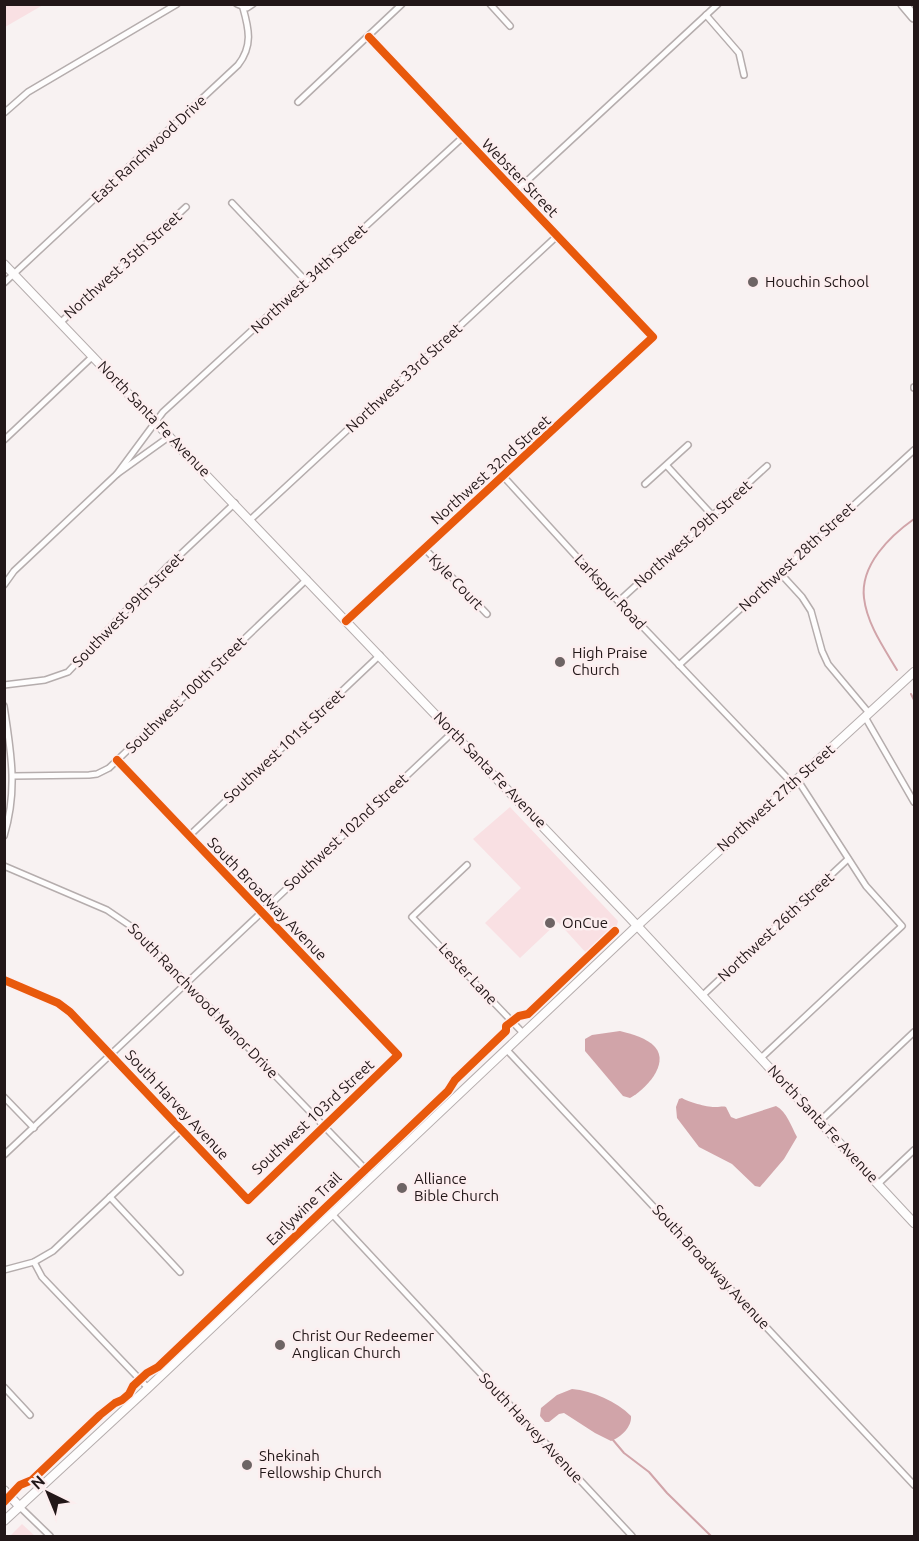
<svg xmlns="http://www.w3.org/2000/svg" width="919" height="1541" viewBox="0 0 919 1541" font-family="Ubuntu,sans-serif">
  <rect width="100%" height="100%" fill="#f8f2f2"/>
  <g fill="#f9e0e3">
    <polygon points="5,4 43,4 43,5 5,27"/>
    <polygon points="510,807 618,921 616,929 588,955 558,922 520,958 485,923 521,888 473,839"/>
    <polygon points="22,1524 35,1536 10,1536"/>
  </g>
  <g fill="#d1a4a9">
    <path d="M620 1031C632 1034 647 1038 655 1047 670 1064 645 1090 630 1098L623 1096 585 1051V1039L592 1035Z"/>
    <path d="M682 1098C688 1102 710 1108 716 1107 720 1107 723 1106 726 1107L731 1117 736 1119 776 1106C787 1112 791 1126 797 1137L784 1159 760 1187 755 1186 732 1164 699 1147 677 1118 676 1107 679 1099Z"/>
    <path d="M572 1389C593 1391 616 1401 631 1416 632 1427 621 1437 611 1441L595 1433 564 1413 559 1414 549 1422H545L540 1416 541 1408 557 1395Z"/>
  </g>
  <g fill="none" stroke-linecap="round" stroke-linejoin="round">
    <g stroke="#d1a4a9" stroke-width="2">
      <path d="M897 670C884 648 867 624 864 598 860 565 890 536 914 519"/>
      <polyline points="911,694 914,700"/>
      <polyline points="613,1440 624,1453 649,1472 667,1493 711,1536"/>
    </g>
    <g stroke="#b5adad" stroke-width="8">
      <g id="minor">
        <polyline points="237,4 247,8 253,4"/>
        <polyline points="490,4 510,26"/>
        <polyline points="706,15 739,53 744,75"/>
        <polyline points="298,102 402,4"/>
        <polyline points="4,113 28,92 177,4"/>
        <polyline points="515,192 718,4"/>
        <polyline points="232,203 306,281"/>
        <path d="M4 283 238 65C253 46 249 29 243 8"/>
        <polyline points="61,322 186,207"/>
        <polyline points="914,387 914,388"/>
        <polyline points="4,440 93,356"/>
        <polyline points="667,466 712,515"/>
        <polyline points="117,474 163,412 463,137"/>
        <polyline points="503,476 597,579 792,783"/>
        <polyline points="645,484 688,445"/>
        <polyline points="250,520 557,236"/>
        <polyline points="425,549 487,614"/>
        <polyline points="780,573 802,597 811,611 822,651 828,664 869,713"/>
        <polyline points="4,585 14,571 117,474 170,436"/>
        <polyline points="619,601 767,466"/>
        <polyline points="346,621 653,337 369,37"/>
        <polyline points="679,665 914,450"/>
        <polyline points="4,685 45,680 68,672 166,568 235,503"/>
        <path d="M4 706C11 752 18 790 4 836"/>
        <polyline points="865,717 914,802"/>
        <polyline points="13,776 89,775 97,774 109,768 307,579"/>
        <polyline points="189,836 380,655"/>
        <polyline points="467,865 412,917 523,1033"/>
        <polyline points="4,866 107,910 132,927 372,1176"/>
        <polyline points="4,980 58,1003 70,1012 248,1200 398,1055 117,760"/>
        <polyline points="703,995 848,859"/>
        <polyline points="506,1049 914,1485"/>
        <polyline points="761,1058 902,926 866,886 797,779"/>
        <polyline points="4,1097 34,1128"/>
        <polyline points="820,1121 914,1032"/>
        <polyline points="4,1155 453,732"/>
        <polyline points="878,1184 914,1150"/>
        <polyline points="110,1197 180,1272"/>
        <polyline points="332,1214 632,1536"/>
        <polyline points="34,1262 42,1277 148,1388"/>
        <polyline points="4,1270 34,1262 53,1251 181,1130"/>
        <polyline points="4,1387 30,1415"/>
        <polyline points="20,1507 50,1536"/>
      </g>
    </g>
    <g stroke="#b5adad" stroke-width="10">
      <g id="secondary">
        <polyline points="4,264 629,917 914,1223"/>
        <polyline points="4,1490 20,1507"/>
        <polyline points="4,1521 148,1388 638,925 914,672"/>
      </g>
    </g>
    <g stroke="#b5adad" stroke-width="12">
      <polyline id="primary" points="903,4 914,17"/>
    </g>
    <use href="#minor" stroke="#fefdfd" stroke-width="5"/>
    <use href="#secondary" stroke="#fefdfd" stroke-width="8"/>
    <use href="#primary" stroke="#fefdfd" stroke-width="9"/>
    <g stroke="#fceeef" stroke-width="11">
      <g id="cycleway">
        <polyline points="346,621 653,337 369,37"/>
        <polyline points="4,980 58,1003 70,1012 248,1200 398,1055 117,760"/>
        <polyline points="4,1502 20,1485 32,1480 100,1415 115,1403 122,1400 129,1394 133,1386 147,1373 158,1367 448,1091 455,1080 506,1031 506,1026 519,1016 528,1014 615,931"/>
      </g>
    </g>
    <use href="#cycleway" stroke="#e8590c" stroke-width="8"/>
  </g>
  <g fill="#6d6464" stroke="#fceeef" stroke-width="2">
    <circle cx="753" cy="282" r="6"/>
    <circle cx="560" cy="662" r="6"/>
    <circle cx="550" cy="923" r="6"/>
    <circle cx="402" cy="1188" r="6"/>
    <circle cx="280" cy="1345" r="6"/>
    <circle cx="247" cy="1465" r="6"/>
  </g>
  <g text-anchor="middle" stroke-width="5" stroke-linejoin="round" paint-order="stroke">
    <g font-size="15" fill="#221718" stroke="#fceeef">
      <text transform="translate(149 149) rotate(-43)" y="5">East Ranchwood Drive</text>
      <text transform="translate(520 178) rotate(46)" y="5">Webster Street</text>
      <text transform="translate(123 265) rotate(-42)" y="5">Northwest 35th Street</text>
      <text transform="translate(309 279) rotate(-43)" y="5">Northwest 34th Street</text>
      <text transform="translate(404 378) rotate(-43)" y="5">Northwest 33rd Street</text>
      <text transform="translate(154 419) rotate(46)" y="5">North Santa Fe Avenue</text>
      <text transform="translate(491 470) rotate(-42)" y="5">Northwest 32nd Street</text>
      <text transform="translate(693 534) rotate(-42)" y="5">Northwest 29th Street</text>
      <text transform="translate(797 557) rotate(-43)" y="5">Northwest 28th Street</text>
      <text transform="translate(456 582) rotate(46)" y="5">Kyle Court</text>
      <text transform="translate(610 592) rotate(47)" y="5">Larkspur Road</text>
      <text transform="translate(128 610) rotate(-46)" y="5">Southwest 99th Street</text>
      <text transform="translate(186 695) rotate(-44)" y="5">Southwest 100th Street</text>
      <text transform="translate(284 746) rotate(-43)" y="5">Southwest 101st Street</text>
      <text transform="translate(490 770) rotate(46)" y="5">North Santa Fe Avenue</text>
      <text transform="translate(776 798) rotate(-42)" y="5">Northwest 27th Street</text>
      <text transform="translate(346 832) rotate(-43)" y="5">Southwest 102nd Street</text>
      <text transform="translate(267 899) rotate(46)" y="5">South Broadway Avenue</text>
      <text transform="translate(776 927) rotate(-43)" y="5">Northwest 26th Street</text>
      <text transform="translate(468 974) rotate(47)" y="5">Lester Lane</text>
      <text transform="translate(203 1001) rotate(46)" y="5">South Ranchwood Manor Drive</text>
      <text transform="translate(177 1105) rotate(47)" y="5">South Harvey Avenue</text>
      <text transform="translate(313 1117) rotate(-43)" y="5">Southwest 103rd Street</text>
      <text transform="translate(823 1124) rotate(47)" y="5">North Santa Fe Avenue</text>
      <text transform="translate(304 1209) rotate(-44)" y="5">Earlywine Trail</text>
      <text transform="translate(711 1267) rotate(47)" y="5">South Broadway Avenue</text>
      <text transform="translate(531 1428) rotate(47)" y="5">South Harvey Avenue</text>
    </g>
    <g font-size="15" fill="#221718" stroke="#fceeef" text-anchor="start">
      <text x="765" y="287">Houchin School</text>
      <text x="572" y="658">High Praise<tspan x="572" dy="17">Church</tspan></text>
      <text x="562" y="928">OnCue</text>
      <text x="414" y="1184">Alliance<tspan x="414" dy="17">Bible Church</tspan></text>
      <text x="292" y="1341">Christ Our Redeemer<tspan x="292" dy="17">Anglican Church</tspan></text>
      <text x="259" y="1461">Shekinah<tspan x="259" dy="17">Fellowship Church</tspan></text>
    </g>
  </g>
  <rect width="919" height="1541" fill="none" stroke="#221718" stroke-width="12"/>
  <g transform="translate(48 1493) rotate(317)" stroke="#fceeef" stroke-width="4.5" paint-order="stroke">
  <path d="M0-4.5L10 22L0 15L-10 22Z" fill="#221718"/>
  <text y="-9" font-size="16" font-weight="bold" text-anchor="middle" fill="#221718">N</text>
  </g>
</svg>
